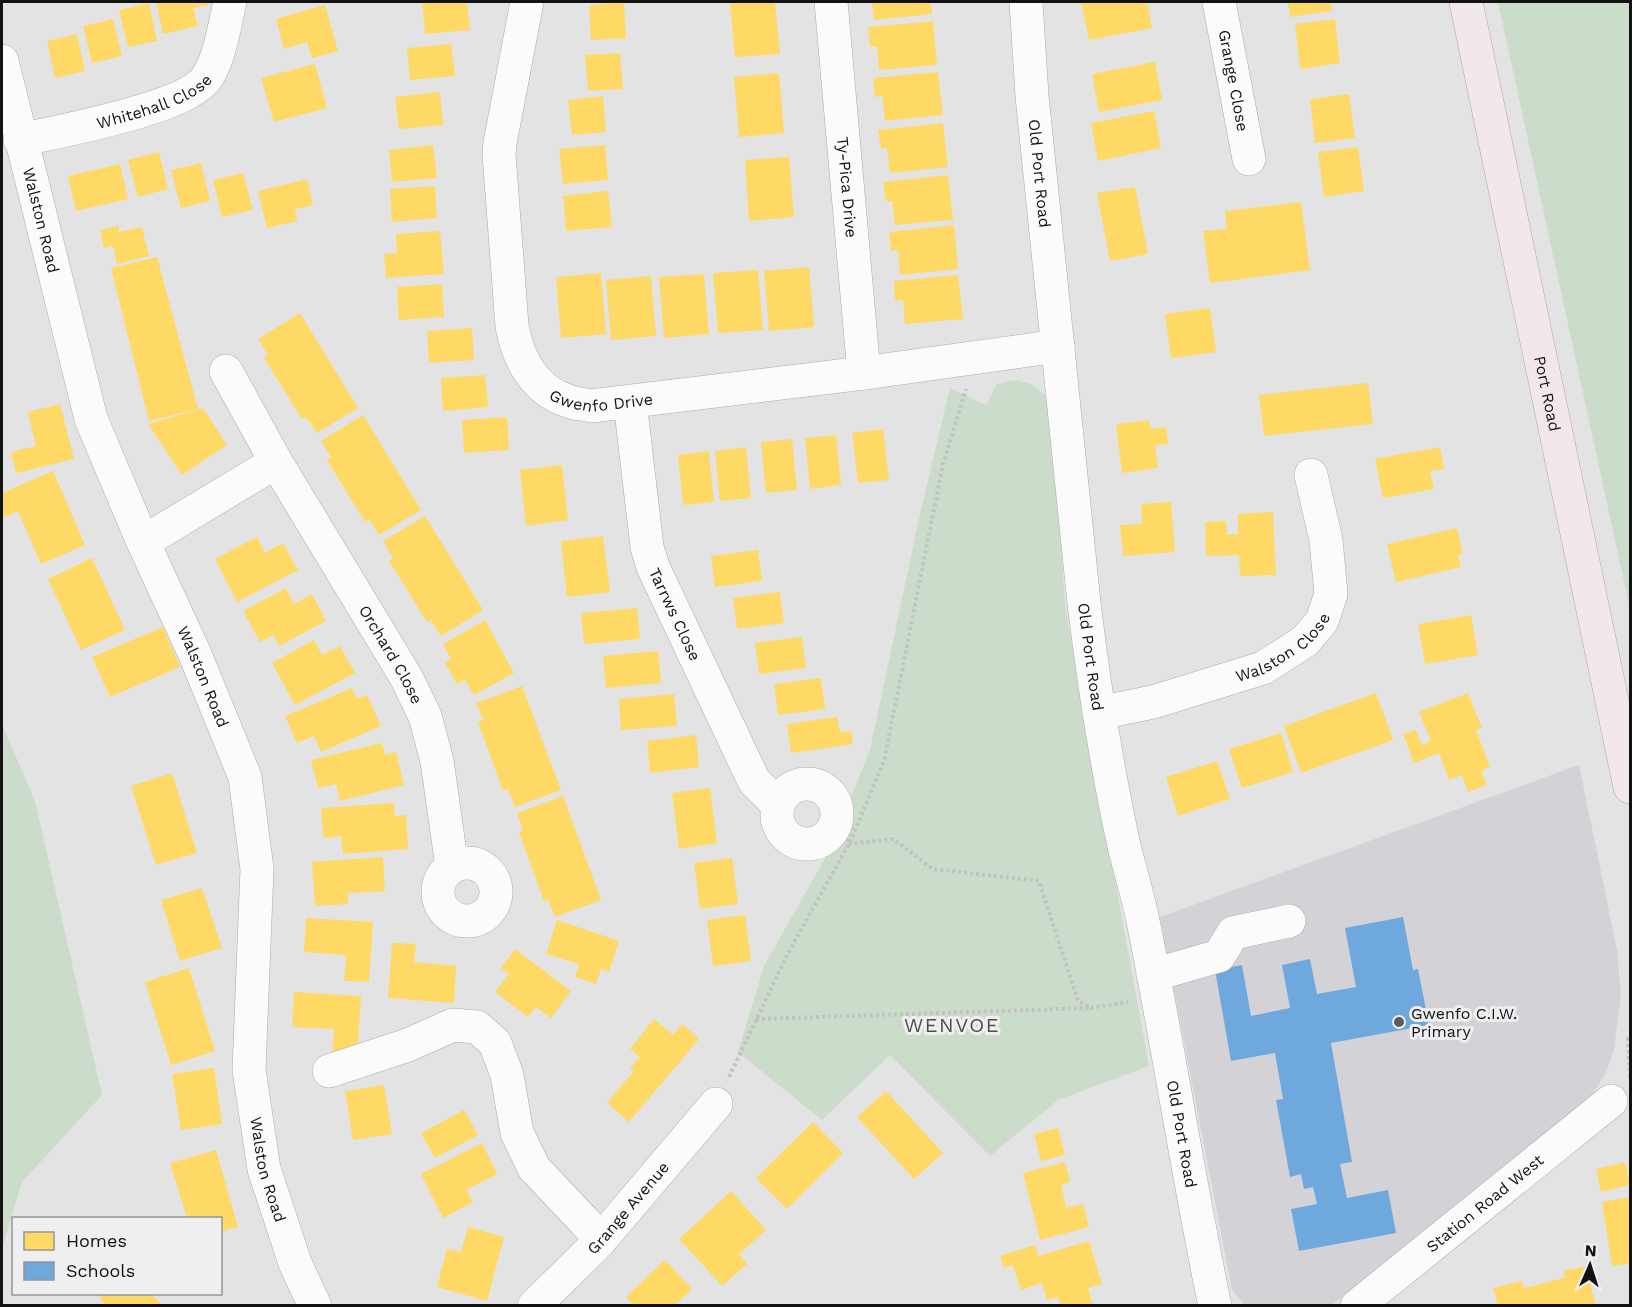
<svg xmlns="http://www.w3.org/2000/svg" width="1632" height="1307" viewBox="0 0 1632 1307" font-family="'Work Sans',sans-serif">
  <rect width="100%" height="100%" fill="#e3e3e3"/>
  <polygon fill="#d3d3d7" points="1579,765 1617,950 1621,995 1614,1049 1606,1073 1590,1098 1332,1305 1245,1305 1232,1290 1160,917"/>
  <g fill="#ccdcca">
    <polygon points="1498,2 1630,2 1630,609"/>
    <polygon points="1014,380 1031,384 1046,396 1057,480 1065,606 1149,1066 1058,1100 990,1156 890,1055 822,1120 738,1052 764,966 828,853 870,750 920,514 950,388 986,405 997,384"/>
    <polygon points="2,724 35,801 102,1095 22,1182 2,1248"/>
  </g>
  <g fill="#ffd966">
    <polygon points="156,2 208,2 209,5 193,8 198,26 163,34"/>
    <polygon points="422,2 467,2 470,30 425,34"/>
    <polygon points="624,2 626,38 591,40 589,5"/>
    <polygon points="730,2 775,2 780,54 735,57"/>
    <polygon points="872,2 931,2 932,14 874,20"/>
    <polygon points="1081,2 1147,2 1152,28 1089,40"/>
    <polygon points="1288,2 1331,2 1332,11 1290,17"/>
    <polygon points="149,3 157,41 128,47 119,10"/>
    <polygon points="325,5 338,51 312,58 307,42 284,49 276,19"/>
    <polygon points="113,19 122,56 92,63 83,26"/>
    <polygon points="1335,19 1340,63 1300,69 1295,24"/>
    <polygon points="933,21 937,65 879,70 877,46 870,47 868,27"/>
    <polygon points="77,34 85,71 55,78 47,41"/>
    <polygon points="451,44 455,76 410,80 407,48"/>
    <polygon points="620,53 623,89 588,91 585,55"/>
    <polygon points="1155,62 1162,100 1099,112 1092,74"/>
    <polygon points="315,64 327,108 274,122 261,78"/>
    <polygon points="938,72 943,115 885,121 882,96 875,97 873,78"/>
    <polygon points="779,73 784,133 739,137 734,77"/>
    <polygon points="440,92 443,125 399,129 395,97"/>
    <polygon points="1349,94 1355,138 1315,143 1310,99"/>
    <polygon points="603,96 606,132 572,135 568,100"/>
    <polygon points="1154,111 1161,148 1098,161 1091,123"/>
    <polygon points="943,123 948,167 890,173 887,148 881,149 878,130"/>
    <polygon points="433,145 437,178 392,182 389,150"/>
    <polygon points="605,145 608,180 563,184 559,149"/>
    <polygon points="1358,147 1364,191 1324,197 1318,152"/>
    <polygon points="159,152 168,189 138,197 128,160"/>
    <polygon points="789,157 794,217 749,221 745,160"/>
    <polygon points="201,163 210,201 181,208 171,170"/>
    <polygon points="120,164 128,199 76,211 68,176"/>
    <polygon points="243,173 253,210 222,217 213,180"/>
    <polygon points="948,175 953,220 895,225 892,201 886,201 883,182"/>
    <polygon points="307,179 313,205 295,209 297,221 267,228 258,191"/>
    <polygon points="435,186 437,218 392,222 390,189"/>
    <polygon points="1135,187 1148,254 1110,261 1097,193"/>
    <polygon points="608,191 612,227 566,231 563,196"/>
    <polygon points="1301,202 1310,270 1210,283 1203,231 1227,229 1225,211"/>
    <polygon points="954,225 958,269 900,275 898,250 891,251 889,232"/>
    <polygon points="118,226 119,232 142,227 149,256 117,264 113,246 104,248 100,230"/>
    <polygon points="440,231 444,274 386,278 384,254 397,253 396,234"/>
    <polygon points="157,257 198,409 149,421 111,268"/>
    <polygon points="809,267 814,327 769,331 764,271"/>
    <polygon points="758,270 763,330 718,333 713,273"/>
    <polygon points="601,273 606,334 561,338 556,277"/>
    <polygon points="704,274 709,334 664,338 659,277"/>
    <polygon points="958,275 963,319 905,324 903,300 895,301 894,281"/>
    <polygon points="651,276 656,336 611,340 606,280"/>
    <polygon points="442,284 444,317 399,320 397,287"/>
    <polygon points="1210,308 1216,352 1171,358 1165,314"/>
    <polygon points="300,313 358,408 317,433 306,417 302,419 264,358 268,355 258,339"/>
    <polygon points="472,328 474,360 429,363 427,331"/>
    <polygon points="485,375 488,407 443,411 441,378"/>
    <polygon points="1368,383 1373,424 1264,436 1259,395"/>
    <polygon points="60,404 74,459 16,473 11,452 36,446 28,412"/>
    <polygon points="203,408 227,445 182,475 148,424"/>
    <polygon points="363,415 421,510 379,535 369,519 365,522 327,460 331,457 321,441"/>
    <polygon points="507,417 509,450 464,453 462,420"/>
    <polygon points="1149,420 1151,429 1166,427 1168,444 1155,445 1158,468 1122,473 1116,424"/>
    <polygon points="883,429 889,480 858,483 852,433"/>
    <polygon points="836,435 841,485 810,489 805,438"/>
    <polygon points="792,439 797,490 766,493 761,442"/>
    <polygon points="746,447 751,498 720,501 715,451"/>
    <polygon points="1440,447 1444,469 1430,471 1434,489 1383,498 1375,459"/>
    <polygon points="709,451 714,502 683,505 678,455"/>
    <polygon points="562,465 568,520 526,526 520,470"/>
    <polygon points="53,471 85,545 41,564 18,511 2,518 2,493"/>
    <polygon points="1171,502 1175,552 1123,556 1120,525 1142,524 1141,504"/>
    <polygon points="1273,512 1276,575 1240,576 1239,555 1206,556 1205,522 1226,521 1227,535 1238,534 1238,514"/>
    <polygon points="425,516 483,610 441,636 431,620 427,622 389,561 393,558 383,541"/>
    <polygon points="1457,528 1463,554 1458,555 1461,567 1396,582 1387,544"/>
    <polygon points="603,536 610,592 567,597 561,541"/>
    <polygon points="257,537 265,553 283,543 298,570 237,602 215,559"/>
    <polygon points="758,550 762,581 715,587 711,556"/>
    <polygon points="92,558 125,630 81,650 48,579"/>
    <polygon points="286,588 294,604 312,594 326,621 279,646 273,635 260,642 243,611"/>
    <polygon points="780,592 784,623 737,629 733,598"/>
    <polygon points="637,608 640,639 584,644 581,613"/>
    <polygon points="1471,615 1478,655 1425,664 1418,624"/>
    <polygon points="485,620 514,673 474,695 465,680 457,684 445,663 451,659 443,644"/>
    <polygon points="163,627 180,667 110,697 92,657"/>
    <polygon points="802,637 806,668 759,674 755,643"/>
    <polygon points="314,640 322,655 340,646 355,673 295,705 272,663"/>
    <polygon points="658,651 661,683 606,688 603,656"/>
    <polygon points="821,678 825,709 778,715 774,684"/>
    <polygon points="522,686 561,790 515,807 508,789 503,791 478,722 483,720 476,703"/>
    <polygon points="352,688 357,699 367,695 381,726 321,752 314,736 297,743 285,716"/>
    <polygon points="1376,693 1393,740 1301,773 1284,726"/>
    <polygon points="1468,693 1482,728 1476,730 1490,767 1481,771 1487,785 1468,792 1462,775 1449,780 1439,753 1414,763 1403,734 1416,730 1422,745 1431,741 1419,712"/>
    <polygon points="674,694 677,726 621,730 619,699"/>
    <polygon points="837,717 840,732 851,731 853,744 791,753 787,724"/>
    <polygon points="1281,733 1293,772 1242,788 1229,749"/>
    <polygon points="696,735 699,767 650,773 647,741"/>
    <polygon points="382,743 385,755 396,752 404,785 340,801 336,784 318,788 311,760"/>
    <polygon points="1217,761 1230,799 1178,816 1166,777"/>
    <polygon points="172,773 197,853 156,865 131,786"/>
    <polygon points="710,788 717,843 679,849 672,793"/>
    <polygon points="563,796 601,900 555,917 548,899 544,901 519,832 523,831 517,813"/>
    <polygon points="394,803 395,816 406,815 408,849 343,854 341,836 323,838 321,808"/>
    <polygon points="383,857 385,891 348,893 348,904 315,906 312,862"/>
    <polygon points="732,858 738,904 700,909 694,863"/>
    <polygon points="202,888 222,948 180,961 161,900"/>
    <polygon points="745,915 751,961 713,966 707,920"/>
    <polygon points="306,918 373,922 369,982 344,981 346,955 304,952"/>
    <polygon points="557,920 619,941 609,972 601,969 596,984 575,977 579,964 546,954"/>
    <polygon points="392,943 416,944 414,962 456,966 454,1003 388,998"/>
    <polygon points="515,949 571,991 551,1018 536,1007 528,1017 495,992 509,974 501,968"/>
    <polygon points="189,968 215,1051 171,1065 145,982"/>
    <polygon points="294,992 361,996 357,1057 332,1056 334,1029 292,1027"/>
    <polygon points="654,1019 673,1035 682,1024 699,1039 629,1122 607,1103 634,1071 630,1068 640,1057 630,1049"/>
    <polygon points="214,1068 222,1124 181,1130 172,1074"/>
    <polygon points="384,1085 392,1134 353,1140 345,1091"/>
    <polygon points="886,1091 943,1153 914,1179 857,1117"/>
    <polygon points="464,1110 478,1135 435,1158 421,1133"/>
    <polygon points="813,1122 843,1153 787,1209 756,1178"/>
    <polygon points="1058,1128 1065,1155 1041,1161 1034,1134"/>
    <polygon points="482,1143 497,1174 466,1190 473,1202 443,1218 421,1174"/>
    <polygon points="216,1150 238,1227 220,1232 220,1218 187,1218 170,1163"/>
    <polygon points="1065,1162 1070,1182 1061,1185 1066,1208 1083,1204 1089,1227 1040,1240 1023,1173"/>
    <polygon points="1625,1162 1630,1185 1601,1192 1596,1169"/>
    <polygon points="731,1191 766,1230 739,1254 747,1264 722,1286 679,1239"/>
    <polygon points="1630,1197 1630,1263 1612,1266 1602,1202"/>
    <polygon points="468,1227 504,1237 487,1301 437,1287 447,1249 461,1252"/>
    <polygon points="1089,1241 1102,1284 1088,1288 1093,1306 1061,1306 1058,1297 1047,1300 1042,1283 1021,1290 1013,1265 1004,1268 1000,1256 1035,1245 1038,1256"/>
    <polygon points="665,1260 692,1289 674,1306 634,1306 626,1297"/>
    <polygon points="1586,1266 1596,1306 1498,1306 1493,1288 1522,1281 1524,1288 1565,1278 1563,1271"/>
    <polygon points="104,1294 151,1294 161,1304 160,1306 107,1306 99,1298"/>
  </g>
  <polygon fill="#6fa8dc" points="1403,917 1413,970 1418,969 1429,1025 1331,1043 1352,1162 1340,1164 1347,1198 1388,1190 1396,1233 1299,1251 1291,1209 1317,1204 1313,1187 1304,1189 1301,1174 1290,1177 1276,1100 1283,1099 1275,1053 1231,1061 1215,970 1242,965 1251,1016 1290,1008 1282,965 1310,959 1317,994 1356,987 1345,928"/>
  <g fill="none" stroke-linecap="round" stroke-linejoin="round">
    <g stroke="#ababab" stroke-width="34">
      <g id="minor">
        <path id="s1" d="M527 2 500 143 499 154 512 326C518 359 534 390 568 401 575 404 584 404 591 406L864 373 1058 346"/>
        <path id="s2" d="M831 2 864 373"/>
        <path id="s3" d="M1026 2 1032 96 1084 603C1094 686 1107 769 1125 850 1131 873 1138 897 1143 921 1169 1049 1188 1178 1215 1306"/>
        <path id="s4" d="M1219 2 1249 159"/>
        <path id="s5" d="M2 61 91 419 143 542 194 652 245 777 257 869 249 1070 264 1169 295 1263 315 1306"/>
        <path id="s6" d="M20 140C59 131 190 108 208 76 220 56 225 24 230 2"/>
        <path id="s7" d="M226 371 276 462 406 677 425 716 437 761 452 867"/>
        <path id="s8" d="M630 402 647 547 653 567 754 781 778 805"/>
        <polyline points="143,542 276,462"/>
        <path id="s9" d="M1099 713 1153 702 1263 668 1305 641 1322 621 1331 594 1326 540 1311 475"/>
        <circle cx="807" cy="814" r="30"/>
        <circle cx="467" cy="892" r="29"/>
        <polyline points="1153,975 1219,956 1233,933 1289,921"/>
        <polyline points="329,1071 408,1045 453,1025 477,1027 495,1043 507,1075 517,1133 534,1168 601,1239"/>
        <path id="s10" d="M534 1306 598 1243 716 1104"/>
        <path id="s11" d="M1357 1306 1611 1101"/>
      </g>
    </g>
    <g stroke="#b5a5a6" stroke-width="34">
      <g id="major">
        <path id="s12" d="M1466 2 1630 787"/>
      </g>
    </g>
    <g stroke="#c2c2c2" stroke-width="4" stroke-dasharray="3 3" stroke-linecap="butt">
      <polyline points="835,824 849,844 893,839 933,869 1039,881 1078,1001 1091,1008 1128,1002"/>
      <polyline points="756,1019 1091,1008"/>
      <polyline points="729,1077 788,953 849,844 884,761 943,464 966,389"/>
      <polyline points="1630,1077 1628,1039 1630,1039"/>
    </g>
    <use href="#minor" stroke="#fbfbfb" stroke-width="33"/>
    <use href="#major" stroke="#f2e8e9" stroke-width="33"/>
  </g>
  <circle fill="#5b5b5c" stroke="#efeff1" stroke-width="2" cx="1399" cy="1022" r="6"/>
  <g text-anchor="middle" stroke-width="6" stroke-linejoin="round" paint-order="stroke">
    <g font-size="16" fill="#121213" stroke="#efeff1">
      <text dy="6" stroke="none"><textPath href="#s4" startOffset="80">Grange Close</textPath></text>
      <text dy="6" stroke="none"><textPath href="#s6" startOffset="140">Whitehall Close</textPath></text>
      <text dy="6" stroke="none"><textPath href="#s3" startOffset="172">Old Port Road</textPath></text>
      <text dy="6" stroke="none"><textPath href="#s2" startOffset="186">Ty-Pica Drive</textPath></text>
      <text dy="6" stroke="none"><textPath href="#s5" startOffset="164">Walston Road</textPath></text>
      <text dy="6" stroke="none"><textPath href="#s1" startOffset="459">Gwenfo Drive</textPath></text>
      <text dy="6" stroke="none"><textPath href="#s12" startOffset="400">Port Road</textPath></text>
      <text dy="6" stroke="none"><textPath href="#s8" startOffset="219">Tarrws Close</textPath></text>
      <text dy="6" stroke="none"><textPath href="#s9" startOffset="198">Walston Close</textPath></text>
      <text dy="6" stroke="none"><textPath href="#s7" startOffset="328">Orchard Close</textPath></text>
      <text dy="6" stroke="none"><textPath href="#s3" startOffset="658">Old Port Road</textPath></text>
      <text dy="6" stroke="none"><textPath href="#s5" startOffset="650">Walston Road</textPath></text>
      <text dy="6" stroke="none"><textPath href="#s3" startOffset="1144">Old Port Road</textPath></text>
      <text dy="6" stroke="none"><textPath href="#s5" startOffset="1154">Walston Road</textPath></text>
      <text dy="6" stroke="none"><textPath href="#s11" startOffset="164">Station Road West</textPath></text>
      <text dy="6" stroke="none"><textPath href="#s10" startOffset="136">Grange Avenue</textPath></text>
    </g>
    <g font-size="16" fill="#121213" stroke="#efeff1" text-anchor="start">
      <text x="1411" y="1019">Gwenfo C.I.W.<tspan x="1411" dy="18">Primary</tspan></text>
    </g>
    <g font-size="20" letter-spacing="1.5" fill="#4e4e4f" stroke="#efeff1">
      <text x="952" y="1032">WENVOE</text>
    </g>
  </g>
  <rect width="1632" height="1307" fill="none" stroke="#121213" stroke-width="6"/>
  <rect x="12" y="1217" width="210" height="78" fill="#efeff1" stroke="#979798" stroke-width="1.5"/>
  <rect x="24" y="1232" width="30" height="18" fill="#ffd966" stroke="#979798" stroke-width="1.5"/>
  <text x="66" y="1247" font-size="18" fill="#121213">Homes</text>
  <rect x="24" y="1262" width="30" height="18" fill="#6fa8dc" stroke="#979798" stroke-width="1.5"/>
  <text x="66" y="1277" font-size="18" fill="#121213">Schools</text>
  <g transform="translate(1590 1265) rotate(3)" stroke="#efeff1" stroke-width="4.5" paint-order="stroke">
  <path d="M0-4.5L10 22L0 15L-10 22Z" fill="#121213"/>
  <text y="-9" font-size="16" font-weight="bold" text-anchor="middle" fill="#121213">N</text>
  </g>
</svg>
